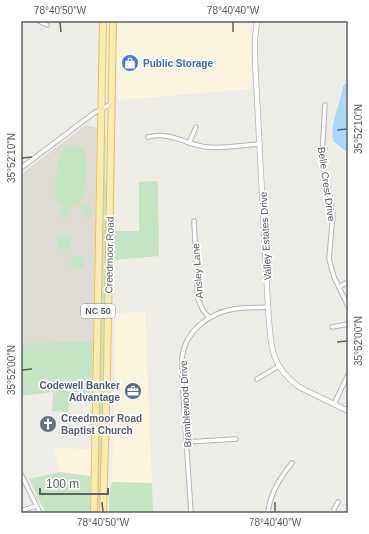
<svg xmlns="http://www.w3.org/2000/svg" width="369" height="534" viewBox="0 0 369 534" font-family="Helvetica,sans-serif">
  <rect width="100%" height="100%" fill="#eeece6"/>
  <g fill="#fbf4de">
    <polygon points="117,21 252,21 251,26 251,89 118,100 118,86 116,73"/>
    <polygon points="145,312 152,483 112,482 115,317 113,313"/>
    <polygon points="54,448 91,449 90,476 60,472"/>
  </g>
  <polygon fill="#dedbd4" points="86,125 97,128 93,341 21,343 21,176 25,171"/>
  <g fill="#c5e4c4">
    <polygon points="104,135 106,135 105,178 108,200 101,513 99,513 97,490"/>
    <path d="M73 145 81 148 85 151 87 160 84 195 78 205 67 208 69 211V215C67 218 64 218 61 216L60 212 61 209 65 207C61 205 58 204 56 199 54 189 58 160 62 151L65 148Z"/>
    <polygon points="158,181 159,256 114,260 114,231 139,231 139,182"/>
    <path d="M82 204C92 206 95 211 89 219L85 218 80 206Z"/>
    <rect x="57" y="237" width="13" height="12"/>
    <polygon points="72,256 84,256 84,268 71,268"/>
    <polygon points="93,341 92,394 69,393 68,412 52,411 53,392 21,396 21,343"/>
    <polygon points="60,472 90,476 90,513 46,513 38,498 29,479"/>
    <polygon points="112,482 152,483 153,513 109,513 109,498"/>
  </g>
  <path fill="#acd8f8" d="M348 82V153L333 141C331 127 334 121 337 109 340 101 341 94 343 86Z"/>
  <g fill="none" stroke-linecap="round" stroke-linejoin="round">
    <g stroke="#b3b6b9" stroke-width="5.5">
      <g id="minor">
        <polyline points="39,21 47,25"/>
        <polyline points="325,105 322,154 324,171 331,201 333,214 329,259 334,277 348,306"/>
        <path d="M148 137C171 131 186 145 207 147 223 149 244 145 260 144"/>
        <polyline points="189,143 196,127"/>
        <polyline points="21,168 94,113 111,104"/>
        <polyline points="194,221 198,299 203,310 209,318"/>
        <polyline points="339,287 348,282"/>
        <polyline points="332,327 348,324"/>
        <polyline points="257,379 279,366"/>
        <polyline points="334,404 348,375"/>
        <polyline points="187,442 236,439"/>
        <polyline points="21,474 40,513"/>
        <polyline points="21,511 36,506"/>
        <path d="M191 513 182 377C182 370 182 364 182 358 185 331 209 313 234 309 245 307 257 308 268 307"/>
        <path d="M268 513C270 493 280 478 292 463"/>
        <polyline points="334,513 334,509 338,502"/>
      </g>
    </g>
    <g stroke="#b3b6b9" stroke-width="6">
      <path id="tertiary" d="M257 21 255 38V60L268 307C271 342 268 364 299 387L348 411"/>
    </g>
    <g stroke="#e6c067" stroke-width="8">
      <g id="primary">
        <polyline points="94,513 103,21"/>
        <polyline points="103,513 107,374 113,21"/>
      </g>
    </g>
    <use href="#minor" stroke="#fff" stroke-width="3.5"/>
    <use href="#tertiary" stroke="#fff" stroke-width="4.5"/>
    <use href="#primary" stroke="#f8ebb1" stroke-width="6"/>
  </g>
  <path fill="none" stroke="#5d6165" stroke-width="1.5" d="M60 22 61 32M233 22V32M337 130 347 129M22 158 32 157M337 342 347 341M22 370 32 369M102 502 103 512M275 502V512"/>
  <defs>
    <g id="shop-disc" transform="scale(0.9)"><circle r="9.5" fill="#3f7fe0" stroke="#fff"/><path d="M-5-2.5h2.3a2.7 3.5 0 0 1 5.4 0H5L5.5 6h-11ZM-1.5-2.5h3a1.5 2.3 0 0 0-3 0Z" fill="#fff"/></g>
    <g id="office-disc" transform="scale(0.9)"><circle r="9.5" fill="#5c6f8a" stroke="#fff"/><path d="M-6-3h4V-5.5h4V-3h4V5H-6ZM-1-4.5V-3h2v-1.5ZM-6 0V1H6V0Z" fill="#fff"/></g>
    <g id="church-disc" transform="scale(0.9)"><circle r="9.5" fill="#6b7280" stroke="#fff"/><path d="M-1.2-6h2.4v3.5h3.3v2.4h-3.3V6h-2.4V-.1h-3.3v-2.4h3.3Z" fill="#fff"/></g>
  </defs>
  <g fill-rule="evenodd">
    <use href="#shop-disc" x="130" y="63"/>
    <use href="#office-disc" x="133" y="391"/>
    <use href="#church-disc" x="48" y="424"/>
  </g>
  <g text-anchor="middle" stroke-width="3.5" stroke-linejoin="round" paint-order="stroke">
    <rect fill="#fff" stroke="#8e9093" stroke-width="1" x="81" y="304" width="34" height="14" rx="3"/>
    <g font-size="9" font-weight="bold" fill="#5d6165">
      <text x="98" y="314">NC 50</text>
    </g>
    <g font-size="10" font-weight="bold" fill="#366cbe" stroke="#fff" text-anchor="start">
      <text x="143" y="67">Public Storage</text>
    </g>
    <g font-size="10" fill="#5d6165" stroke="#fff">
      <text transform="translate(327 184) rotate(82)" y="4">Belle Crest Drive</text>
      <text transform="translate(265 236) rotate(-93)" y="4">Valley Estates Drive</text>
      <text transform="translate(109 255) rotate(-89)" y="4">Creedmoor Road</text>
      <text transform="translate(197 271) rotate(-94)" y="4">Ansley Lane</text>
      <text transform="translate(185 404) rotate(-93)" y="4">Bramblewood Drive</text>
    </g>
    <g font-size="10" font-weight="bold" fill="#4e5e75" stroke="#fff" text-anchor="end">
      <text x="120" y="389">Codewell Banker<tspan x="120" dy="12">Advantage</tspan></text>
    </g>
    <g font-size="10" font-weight="bold" fill="#5b616d" stroke="#fff" text-anchor="start">
      <text x="61" y="422">Creedmoor Road<tspan x="61" dy="12">Baptist Church</tspan></text>
    </g>
  </g>
  <rect width="369" height="534" fill="none" stroke="#ffffff" stroke-width="44"/>
  <path d="M40 488v6h68v-6" fill="none" stroke="#5d6165" stroke-width="2"/>
  <text x="46" y="488" font-size="12" fill="#5d6165" stroke="#ffffff" stroke-width="3" paint-order="stroke">100 m</text>
  <rect x="22" y="22" width="325" height="490" fill="none" stroke="#5d6165" stroke-width="1.5"/>
  <g font-size="10" text-anchor="middle" fill="#5d6165">
    <text x="60" y="14">78°40'50"W</text>
    <text x="233" y="14">78°40'40"W</text>
    <text transform="translate(358 129) rotate(-90)" y="4">35°52'10"N</text>
    <text transform="translate(11 158) rotate(-90)" y="4">35°52'10"N</text>
    <text transform="translate(358 341) rotate(-90)" y="4">35°52'00"N</text>
    <text transform="translate(11 370) rotate(-90)" y="4">35°52'00"N</text>
    <text x="103" y="526">78°40'50"W</text>
    <text x="275" y="526">78°40'40"W</text>
  </g>
</svg>
